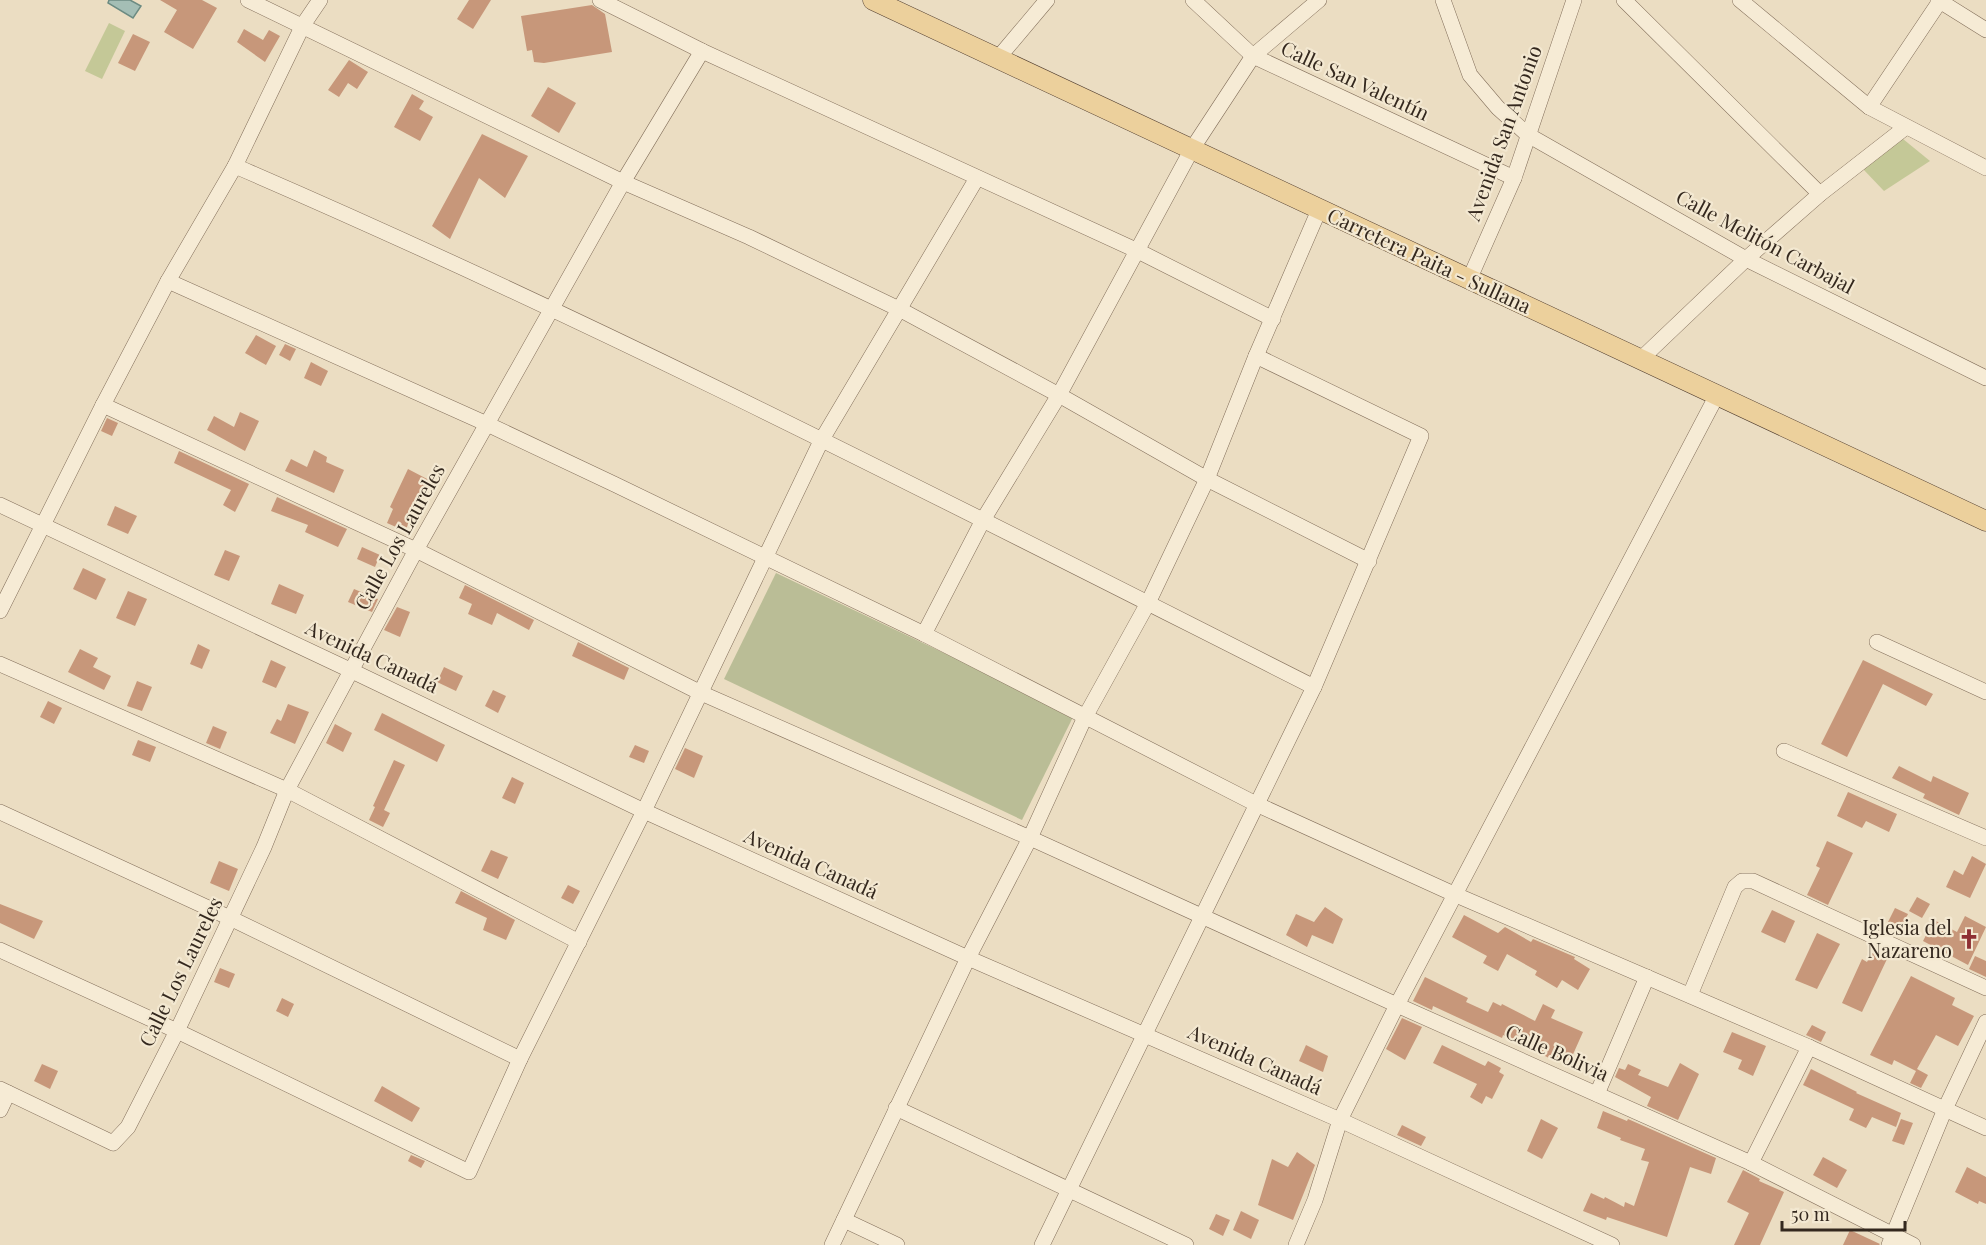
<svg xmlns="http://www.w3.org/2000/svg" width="1986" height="1245" viewBox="0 0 1986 1245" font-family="'Playfair Display',serif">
  <rect width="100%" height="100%" fill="#ebddc2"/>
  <g fill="#c4c897">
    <polygon points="109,23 125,31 102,79 85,71"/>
    <polygon points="1903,139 1930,161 1884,191 1863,169"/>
  </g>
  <polygon fill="#babd96" points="776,573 1074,715 1022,820 724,679"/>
  <polygon fill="#a4beb5" stroke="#6c8b82" stroke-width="1.5" points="109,0 130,0 141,6 133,18 108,3"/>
  <g fill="#c7977a">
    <polygon points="160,0 202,0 217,8 193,49 164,32 177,10"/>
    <polygon points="469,0 491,0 473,29 457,19"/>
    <polygon points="592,5 605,14 612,52 544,63 534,62 532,50 527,51 521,16"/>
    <polygon points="244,29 263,40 269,30 280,36 265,62 237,42"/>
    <polygon points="133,34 150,42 135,71 118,63"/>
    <polygon points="349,60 368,72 357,89 348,83 339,97 328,90"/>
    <polygon points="548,87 576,103 559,133 531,116"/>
    <polygon points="412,94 424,101 419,109 433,117 420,141 394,127"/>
    <polygon points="482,134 528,156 505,198 479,178 450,239 432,226"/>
    <polygon points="256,335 276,346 266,365 245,353"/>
    <polygon points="285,344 296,349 290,361 279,355"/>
    <polygon points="311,362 328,371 321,386 304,378"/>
    <polygon points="240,412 259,421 245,451 207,430 214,416 234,427"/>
    <polygon points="107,418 118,423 112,436 101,431"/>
    <polygon points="314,450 327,457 326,462 344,470 334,493 285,471 291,459 307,467"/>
    <polygon points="179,451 249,484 235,512 223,505 231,490 174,463"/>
    <polygon points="408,469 429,480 405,531 387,523 393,509 390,507"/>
    <polygon points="277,497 347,529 338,547 305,532 308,525 271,511"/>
    <polygon points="115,506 137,516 128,534 107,525"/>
    <polygon points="362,547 380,555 375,567 357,559"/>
    <polygon points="225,550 240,556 229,581 214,575"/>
    <polygon points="83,568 106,579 96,600 73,589"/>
    <polygon points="279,584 304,595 296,614 271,604"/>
    <polygon points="465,585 534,620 529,630 497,613 492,625 468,614 472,604 459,598"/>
    <polygon points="354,589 378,599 372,612 348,602"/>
    <polygon points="128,591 147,599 135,626 116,618"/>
    <polygon points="397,607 410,612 400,637 384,630"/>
    <polygon points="578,642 629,668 624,680 572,656"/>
    <polygon points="198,644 210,650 202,669 190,664"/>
    <polygon points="80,649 98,658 93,667 111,676 104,690 68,672"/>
    <polygon points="271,660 286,667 276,688 262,682"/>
    <polygon points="1863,660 1933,694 1926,706 1883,684 1847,757 1821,744"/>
    <polygon points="444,667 463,676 456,691 437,682"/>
    <polygon points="137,681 152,687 142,711 127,706"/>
    <polygon points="493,690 506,696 498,713 485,706"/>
    <polygon points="48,701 62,708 54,724 40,717"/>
    <polygon points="288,704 309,712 295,744 270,733 277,719 281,721"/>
    <polygon points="382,713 445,745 437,762 374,730"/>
    <polygon points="335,724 352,733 343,752 326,743"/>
    <polygon points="213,726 227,732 220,749 206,743"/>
    <polygon points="138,740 156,747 150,762 132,755"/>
    <polygon points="635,745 649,751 644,763 629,757"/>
    <polygon points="685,748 703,756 694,778 675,769"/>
    <polygon points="394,760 405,765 384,810 390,813 383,827 369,820 375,807 373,806"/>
    <polygon points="1899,766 1931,782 1933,776 1969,793 1959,815 1923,798 1925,794 1892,778"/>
    <polygon points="512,777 524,783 515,804 502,798"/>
    <polygon points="1848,792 1897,814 1889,832 1866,821 1862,828 1837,816"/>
    <polygon points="1827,841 1853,853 1828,905 1807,895 1820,868 1816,866"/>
    <polygon points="491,850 508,857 498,879 481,871"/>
    <polygon points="1972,856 1986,864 1970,898 1946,887 1954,870 1963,875"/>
    <polygon points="219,861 238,869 229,891 210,883"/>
    <polygon points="568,885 580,891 573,904 561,898"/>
    <polygon points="461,891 515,920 506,940 483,930 487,918 455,903"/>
    <polygon points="1917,897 1930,904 1922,918 1909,911"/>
    <polygon points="0,904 43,921 34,939 0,923"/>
    <polygon points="1325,907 1343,919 1333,944 1312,935 1307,947 1286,935 1296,914 1314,922"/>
    <polygon points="1895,908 1908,914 1901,928 1888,922"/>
    <polygon points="1772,910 1795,921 1785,943 1761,932"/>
    <polygon points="1464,915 1498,933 1505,927 1531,942 1533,939 1575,957 1574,959 1590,969 1578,990 1562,980 1557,988 1535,975 1537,971 1507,954 1498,971 1483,963 1487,956 1452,937"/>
    <polygon points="1965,916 1986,927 1968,965 1923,941 1934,920 1957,932"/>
    <polygon points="1817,933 1840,944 1817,989 1795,980"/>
    <polygon points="1872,952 1887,959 1862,1012 1842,1003 1862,959 1867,962"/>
    <polygon points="1975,956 1986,961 1986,977 1969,969"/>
    <polygon points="220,968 235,974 229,988 214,982"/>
    <polygon points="1911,976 1955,998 1952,1005 1974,1016 1958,1046 1936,1035 1917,1069 1928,1075 1921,1088 1910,1083 1916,1071 1894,1060 1892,1065 1870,1055"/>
    <polygon points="1425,977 1468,998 1466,1002 1488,1012 1493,1002 1501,1006 1502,1004 1535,1021 1543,1004 1555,1010 1551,1018 1583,1032 1570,1061 1560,1056 1557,1062 1503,1035 1502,1038 1433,1006 1432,1010 1413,1001"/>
    <polygon points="282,998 294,1004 288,1017 276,1011"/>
    <polygon points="1402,1018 1422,1027 1405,1060 1386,1049"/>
    <polygon points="1812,1025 1826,1032 1821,1042 1806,1035"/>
    <polygon points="1732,1032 1766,1046 1753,1076 1738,1069 1742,1060 1723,1052"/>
    <polygon points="1306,1045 1328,1056 1323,1072 1299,1061"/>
    <polygon points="1442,1045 1485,1066 1488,1061 1501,1068 1499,1072 1504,1075 1492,1099 1486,1096 1482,1104 1470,1097 1477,1084 1433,1063"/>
    <polygon points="1680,1063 1699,1074 1678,1120 1647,1106 1651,1097 1615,1077 1619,1068 1625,1070 1628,1064 1641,1070 1638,1075 1668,1087"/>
    <polygon points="42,1064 58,1071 50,1089 34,1081"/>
    <polygon points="1811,1069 1857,1092 1856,1093 1901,1113 1896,1127 1872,1117 1866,1128 1849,1120 1854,1109 1803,1085"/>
    <polygon points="382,1086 420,1108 412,1122 374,1101"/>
    <polygon points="1603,1111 1627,1121 1628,1119 1716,1158 1711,1174 1690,1167 1667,1237 1607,1217 1606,1220 1583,1211 1591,1193 1604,1199 1605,1197 1624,1207 1625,1202 1634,1206 1649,1162 1641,1160 1645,1149 1620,1140 1621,1138 1597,1128"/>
    <polygon points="1541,1119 1558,1128 1542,1159 1527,1151"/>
    <polygon points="1901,1119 1913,1123 1904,1145 1892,1141"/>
    <polygon points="1402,1125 1426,1137 1421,1146 1397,1135"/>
    <polygon points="1297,1152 1315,1165 1293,1220 1258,1205 1272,1159 1288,1167"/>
    <polygon points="411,1155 425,1161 421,1168 408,1161"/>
    <polygon points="1823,1157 1847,1170 1837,1188 1813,1175"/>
    <polygon points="1967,1167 1986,1177 1986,1204 1979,1201 1978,1204 1955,1192"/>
    <polygon points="1743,1170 1760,1179 1759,1181 1784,1192 1760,1245 1734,1245 1749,1213 1727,1202"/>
    <polygon points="1241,1211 1259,1220 1251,1239 1233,1230"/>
    <polygon points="1216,1214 1230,1220 1223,1236 1209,1229"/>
    <polygon points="1850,1230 1880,1244 1879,1245 1843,1245"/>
  </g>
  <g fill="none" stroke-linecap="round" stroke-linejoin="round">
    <g stroke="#836f5b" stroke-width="16">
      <g id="minor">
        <polyline points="248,0 623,182 749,237 901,310 1059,395 1207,479 1369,561"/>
        <polyline points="600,0 702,51 1138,251 1273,319"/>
        <polyline points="1193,0 1253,56 1514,178"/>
        <polyline points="1443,0 1470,75 1498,108 1528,135 1746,259 1986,378"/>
        <polyline points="1624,0 1820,194"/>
        <polyline points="1740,0 1869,107 1986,168"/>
        <polyline points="1938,0 1986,30"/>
        <polyline points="999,57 1047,0"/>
        <polyline points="1869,107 1940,1"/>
        <path d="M235 166C602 324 957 507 1314 687"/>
        <polyline points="1469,280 1514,178 1574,0"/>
        <polyline points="168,281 487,424 614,484 924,634 1256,804 1456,895 1809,1047 1986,1128"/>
        <polyline points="1641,359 1746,259 1820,194 1906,127"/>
        <polyline points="103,405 416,550 701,693 1030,838 1397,1005 1751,1163 1913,1245"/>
        <polyline points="0,505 352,671 644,811 968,958 1340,1120 1612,1245"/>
        <polyline points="0,611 103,405 168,281 235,166 303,25 320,0"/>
        <polyline points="924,634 983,520 1059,395 1192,149 1253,56 1319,0"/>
        <polyline points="1877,642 1986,692"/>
        <polyline points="0,664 287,790 579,942"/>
        <polyline points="1784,751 1986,838"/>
        <polyline points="0,812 230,918 520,1059"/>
        <polyline points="0,950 177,1031 469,1172 520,1059 644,811 821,441 977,178"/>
        <polyline points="1690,995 1735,887 1742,881 1753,881 1986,988"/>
        <polyline points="0,1089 113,1143 128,1127 177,1031 264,847 287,790 416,550 623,182 702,51"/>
        <polyline points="1597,1094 1647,977"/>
        <polyline points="896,1108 1186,1245"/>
        <polyline points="0,1110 8,1093"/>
        <polyline points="1751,1163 1809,1047"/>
        <polyline points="844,1220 897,1245"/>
        <polyline points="832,1245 968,958 1030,838 1085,717 1148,603 1207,479 1256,356 1319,210"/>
        <polyline points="1042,1245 1314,687 1421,436 1256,356"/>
        <polyline points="1296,1245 1315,1200 1340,1120 1397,1005 1717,395"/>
        <polyline points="1889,1245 1945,1109 1986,1022"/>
      </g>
    </g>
    <g stroke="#513d2f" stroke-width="21">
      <polyline id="major" points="873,0 1986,521"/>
    </g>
    <use href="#minor" stroke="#f6ebd5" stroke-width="15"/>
    <use href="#major" stroke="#ecd09c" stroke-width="20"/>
  </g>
  <defs>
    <g id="church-bare" transform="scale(1.62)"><path d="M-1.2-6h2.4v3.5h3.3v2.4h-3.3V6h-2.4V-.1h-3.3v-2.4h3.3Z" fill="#8e2f33" stroke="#f3e8d1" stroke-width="2.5" paint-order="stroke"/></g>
  </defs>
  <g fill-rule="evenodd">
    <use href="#church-bare" x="1969" y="939"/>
  </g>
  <g text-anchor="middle" stroke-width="4.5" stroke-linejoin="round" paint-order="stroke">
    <g font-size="20" fill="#34281e" stroke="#f3e8d1">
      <text transform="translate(1355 81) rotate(25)" y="7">Calle San Valentín</text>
      <text transform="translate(1504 133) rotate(-70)" y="7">Avenida San Antonio</text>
      <text transform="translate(1765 242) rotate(28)" y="7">Calle Melitón Carbajal</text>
      <text transform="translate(1429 261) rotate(25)" y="7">Carretera Paita - Sullana</text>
      <text transform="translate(400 537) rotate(-61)" y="7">Calle Los Laureles</text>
      <text transform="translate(372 657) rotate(25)" y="7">Avenida Canadá</text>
      <text transform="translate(811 864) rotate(24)" y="7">Avenida Canadá</text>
      <text transform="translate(181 972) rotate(-64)" y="7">Calle Los Laureles</text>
      <text transform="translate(1557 1053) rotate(24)" y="7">Calle Bolivia</text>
      <text transform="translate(1255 1060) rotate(24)" y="7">Avenida Canadá</text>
    </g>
    <g font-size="20" fill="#34281e" stroke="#f3e8d1" text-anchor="end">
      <text x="1952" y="935">Iglesia del<tspan x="1952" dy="23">Nazareno</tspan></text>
    </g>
  </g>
  <path d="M1782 1221v9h123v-9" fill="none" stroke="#34281e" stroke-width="3"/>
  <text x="1791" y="1221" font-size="18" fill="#34281e" stroke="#f3e8d1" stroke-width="4.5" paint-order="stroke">50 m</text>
</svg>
